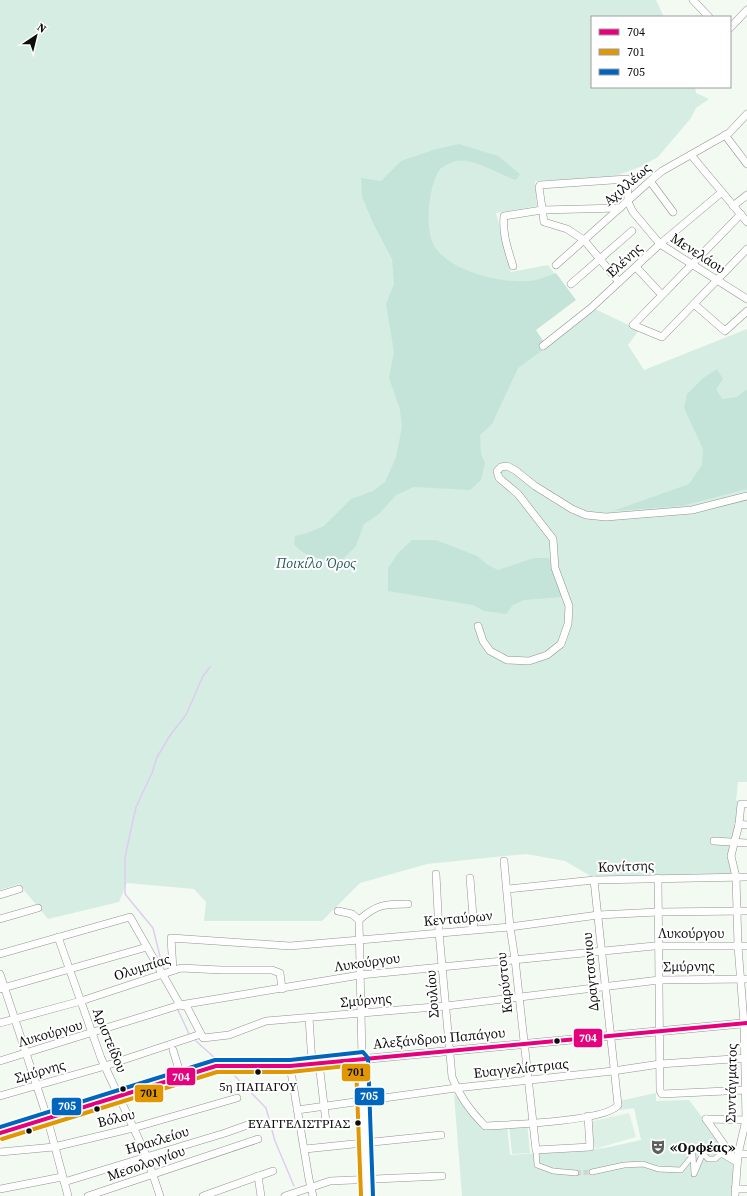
<svg xmlns="http://www.w3.org/2000/svg" width="747" height="1196" viewBox="0 0 747 1196" font-family="'Source Serif 4',serif">
  <rect width="100%" height="100%" fill="#f3faf2"/>
  <g fill="#d5ede3">
    <polygon points="0,0 656,0 664,17 592,17 592,87 695,87 696,93 709,99 696,108 691,118 658,157 640,167 612,177 535,181 537,206 496,213 511,272 548,265 574,300 534,330 545,346 591,307 639,330 628,345 644,370 747,329 747,782 738,782 736,800 740,802 729,856 733,875 594,878 565,861 526,854 427,864 360,883 322,921 204,921 206,902 194,889 127,883 119,902 48,919 19,884 0,890"/>
    <polygon points="656,1093 656,1101 689,1100 737,1163 731,1196 462,1196 454,1094 489,1126 507,1124 510,1155 605,1148 641,1140 634,1108 620,1110 619,1101"/>
    <polygon points="527,1122 530,1153 512,1154 509,1124"/>
  </g>
  <g fill="#c5e4d9">
    <path d="M459 144 498 156 520 174 516 180C500 175 473 157 456 161 452 162 443 166 440 169 428 186 423 234 437 250 456 273 501 283 530 281 538 280 548 276 556 273L576 300 536 330 547 347 518 368 492 424 480 435 481 454 485 463 481 480 470 490 414 487 396 495 379 514 364 524 356 546 342 560C326 560 304 558 294 544L295 536 307 533 324 526 351 499 373 491 385 482 396 457 402 427 400 409 389 378 394 352 386 304 394 284 392 259 374 225 362 197 361 178 381 181 401 161 433 150Z"/>
    <polygon points="717,369 723,379 716,389 722,399 737,397 747,389 747,489 682,506 613,511 689,484 702,465 703,449 684,408 687,394 703,378"/>
    <polygon points="412,540 436,540 477,556 488,565 498,570 534,558 548,558 552,564 562,597 524,600 513,605 506,614 484,611 473,605 388,591 388,568 399,552"/>
  </g>
  <polygon fill="#ddf0e5" points="629,1113 636,1137 598,1148 592,1147 589,1122"/>
  <g fill="none" stroke-linecap="round" stroke-linejoin="round">
    <g stroke="#dfcdef" stroke-width="1.5">
      <polyline points="163,969 153,928 125,894 125,857 136,807 152,773 157,757 171,734 186,715 203,676 210,667"/>
      <polyline points="178,1010 189,1034"/>
      <polyline points="196,1041 216,1059"/>
      <polyline points="229,1070 266,1108 275,1141 294,1186"/>
    </g>
    <polyline stroke="#d0d6d0" stroke-width="5" stroke-dasharray="5 2.5" stroke-linecap="butt" points="576,1173 592,1172"/>
    <g stroke="#919490" stroke-width="6">
      <g id="pedestrian">
        <polyline points="536,1150 537,1165 553,1171 576,1173"/>
        <polyline points="592,1172 624,1165 643,1164 658,1169 681,1170 693,1155 694,1174 703,1153 708,1159 715,1159 721,1154 735,1162"/>
      </g>
    </g>
    <g stroke="#919490" stroke-width="8">
      <g id="minor">
        <polyline points="693,0 709,17"/>
        <polyline points="730,28 747,10"/>
        <polyline points="725,135 747,164"/>
        <polyline points="691,155 747,222"/>
        <polyline points="650,181 673,212"/>
        <polyline points="733,206 747,195"/>
        <polyline points="741,214 633,325 662,337 747,249"/>
        <polyline points="556,265 650,181 662,171 729,133 747,114"/>
        <path d="M513 266C508 250 502 233 504 216L542 210 620 208"/>
        <polyline points="636,267 661,294"/>
        <polyline points="619,282 584,240 567,229 544,222 539,187 540,185 627,179 628,202 633,212 660,244 747,299"/>
        <polyline points="571,284 632,231"/>
        <polyline points="694,304 725,331 747,311"/>
        <polyline points="543,346 591,308 660,244 722,192"/>
        <polyline points="478,626 483,641 490,651 507,660 529,661 547,655 561,644 568,624 569,606 555,568 553,539 518,494 499,478 497,471 501,467 507,466 515,470 535,486 572,509 586,515 606,517 692,510 747,496"/>
        <polyline points="739,824 747,825"/>
        <polyline points="714,841 747,843"/>
        <polyline points="504,861 510,927 515,959 536,1150 590,1147 588,1116"/>
        <path d="M436 874 439 932 452 1077C459 1096 472 1113 485 1126 508 1125 607 1121 618 1105L594 880"/>
        <polyline points="470,878 474,929"/>
        <polyline points="658,878 660,1091 662,1094 747,1090"/>
        <polyline points="507,889 594,880 747,877"/>
        <polyline points="0,895 19,889"/>
        <polyline points="338,911 352,914 359,920"/>
        <polyline points="0,919 38,908"/>
        <polyline points="58,937 101,1058 147,1157 160,1196"/>
        <polyline points="0,954 130,917 180,1005 187,1007 203,1038 229,1035 266,1021 446,1006 659,980 747,979"/>
        <polyline points="173,970 171,938 290,946 510,927 598,915 658,912 747,911"/>
        <polyline points="0,974 47,1117 68,1196"/>
        <polyline points="0,989 147,947"/>
        <polyline points="309,1018 312,1063"/>
        <polyline points="0,1023 81,1001 181,968 221,970 272,970 280,973 282,989"/>
        <polyline points="173,1050 181,1076"/>
        <path d="M362 1058 359 920C377 904 385 904 408 904"/>
        <polyline points="0,1061 180,1005 360,975 654,946 747,946"/>
        <polyline points="319,1063 326,1122"/>
        <polyline points="290,1066 309,1179 313,1196"/>
        <polyline points="0,1096 102,1067 201,1034"/>
        <polyline points="297,1110 456,1088 613,1071 660,1064 747,1058"/>
        <polyline points="706,1119 737,1163"/>
        <polyline points="706,1119 747,1120"/>
        <polyline points="305,1149 441,1135"/>
        <polyline points="0,1152 54,1147 133,1128 237,1098"/>
        <polyline points="738,1154 747,1154"/>
        <polyline points="258,1176 261,1196"/>
        <polyline points="64,1182 225,1133 256,1122"/>
        <polyline points="0,1189 62,1177"/>
        <polyline points="735,1189 747,1189"/>
        <polyline points="88,1196 258,1139"/>
        <polyline points="203,1196 273,1171"/>
        <polyline points="285,1196 330,1181 442,1176"/>
        <polyline points="735,1196 738,1154 746,1120 744,1023 738,946 736,877 731,856 739,824 741,804 747,804"/>
      </g>
    </g>
    <g stroke="#919490" stroke-width="9">
      <g id="tertiary">
        <polyline points="362,1058 367,1196"/>
        <polyline points="0,1133 216,1066 290,1066 747,1023"/>
      </g>
    </g>
    <use href="#pedestrian" stroke="#fdfefd" stroke-width="5"/>
    <use href="#minor" stroke="#fdfefd" stroke-width="7"/>
    <use href="#tertiary" stroke="#fdfefd" stroke-width="8"/>
    <g stroke="#fff" stroke-width="7">
      <polyline id="bus-1" points="0,1133 216,1066 290,1066 747,1023"/>
    </g>
    <g stroke="#fff" stroke-width="7">
      <polyline id="bus-2" points="2,1139 217,1072 290,1072 356,1065 361,1196"/>
    </g>
    <g stroke="#fff" stroke-width="7">
      <polyline id="bus-3" points="0,1127 215,1060 290,1060 363,1052 368,1058 373,1196"/>
    </g>
    <use href="#bus-1" stroke="#e5007d" stroke-width="4"/>
    <use href="#bus-2" stroke="#e09701" stroke-width="4"/>
    <use href="#bus-3" stroke="#0065bd" stroke-width="4"/>
  </g>
  <defs>
    <g id="theatre-bare" transform="scale(1.2)"><path d="M-5-5.5Q0-4 5-5.5V0Q5 5 0 6Q-5 5-5 0ZM-3.3-2.5H-1v1.5H-3.3ZM1-2.5H3.3v1.5H1ZM-2.8 1Q0 5.5 2.8 1Z" fill="#5e605d" stroke="#fff" stroke-width="2.5" paint-order="stroke"/></g>
  </defs>
  <g fill-rule="evenodd">
    <use href="#theatre-bare" x="658" y="1147"/>
  </g>
  <g fill="#0d0d0d" stroke="#fff" stroke-width="1.5">
    <circle cx="557" cy="1041" r="3.5"/>
    <circle cx="258" cy="1072" r="3.5"/>
    <circle cx="123" cy="1089" r="3.5"/>
    <circle cx="97" cy="1109" r="3.5"/>
    <circle cx="358" cy="1123" r="3.5"/>
    <circle cx="29" cy="1131" r="3.5"/>
  </g>
  <g text-anchor="middle" stroke-width="4" stroke-linejoin="round" paint-order="stroke">
    <g font-size="13" fill="#0d0d0d" stroke="#fff">
      <text x="258" y="1091">5η ΠΑΠΑΓΟΥ</text>
      <text x="350" y="1128" text-anchor="end">ΕΥΑΓΓΕΛΙΣΤΡΙΑΣ</text>
    </g>
    <g font-size="14" fill="#0d0d0d" stroke="#fff">
      <text transform="translate(627 184) rotate(-41)" y="5">Αχιλλέως</text>
      <text transform="translate(698 253) rotate(33)" y="5">Μενελάου</text>
      <text transform="translate(624 260) rotate(-43)" y="5">Ελένης</text>
      <text transform="translate(626 866) rotate(-2)" y="5">Κονίτσης</text>
      <text transform="translate(458 918) rotate(-5)" y="5">Κενταύρων</text>
      <text x="691" y="938">Λυκούργου</text>
      <text transform="translate(367 962) rotate(-8)" y="5">Λυκούργου</text>
      <text transform="translate(689 966) rotate(-1)" y="5">Σμύρνης</text>
      <text transform="translate(142 967) rotate(-18)" y="5">Ολυμπίας</text>
      <text transform="translate(590 972) rotate(-95)" y="5">Δραγτσανιου</text>
      <text transform="translate(504 983) rotate(-96)" y="5">Καρύστου</text>
      <text transform="translate(432 994) rotate(-94)" y="5">Σουλίου</text>
      <text transform="translate(366 1000) rotate(-5)" y="5">Σμύρνης</text>
      <text transform="translate(50 1033) rotate(-16)" y="5">Λυκούργου</text>
      <text transform="translate(439 1038) rotate(-5)" y="5">Αλεξάνδρου Παπάγου</text>
      <text transform="translate(110 1040) rotate(68)" y="5">Αριστείδου</text>
      <text transform="translate(521 1068) rotate(-6)" y="5">Ευαγγελίστριας</text>
      <text transform="translate(40 1071) rotate(-16)" y="5">Σμύρνης</text>
      <text transform="translate(731 1083) rotate(-89)" y="5">Συντάγματος</text>
      <text transform="translate(116 1118) rotate(-14)" y="5">Βόλου</text>
      <text transform="translate(157 1140) rotate(-17)" y="5">Ηρακλείου</text>
      <text transform="translate(146 1163) rotate(-19)" y="5">Μεσολογγίου</text>
    </g>
    <g font-size="14" font-style="italic" fill="#265c5b" stroke="#fff">
      <text x="316" y="568">Ποικίλο Όρος</text>
    </g>
    <g font-size="14" font-weight="bold" fill="#0d0d0d" stroke="#fff" text-anchor="start">
      <text x="670" y="1152">«Ορφέας»</text>
    </g>
  </g>
  <g stroke="#fff" stroke-width="1.5">
    <rect x="573" y="1028" width="30" height="20" rx="4" fill="#e5007d"/>
    <rect x="341" y="1063" width="30" height="19" rx="4" fill="#e09701"/>
    <rect x="166" y="1067" width="30" height="19" rx="4" fill="#e5007d"/>
    <rect x="134" y="1084" width="30" height="19" rx="4" fill="#e09701"/>
    <rect x="354" y="1087" width="31" height="19" rx="4" fill="#0065bd"/>
    <rect x="51" y="1097" width="31" height="19" rx="4" fill="#0065bd"/>
  </g>
  <g font-size="11" text-anchor="middle" font-weight="bold" fill="#fff">
    <text x="588" y="1042">704</text>
    <text x="181" y="1081">704</text>
    <text x="369" y="1100">705</text>
    <text x="67" y="1110">705</text>
  </g>
  <g font-size="11" text-anchor="middle" font-weight="bold" fill="#111">
    <text x="356" y="1076">701</text>
    <text x="149" y="1097">701</text>
  </g>
  <rect x="591" y="16" width="140" height="72" fill="#ffffff" stroke="#9e9e9e"/>
  <rect x="599" y="29" width="20" height="6" fill="#e5007d" stroke="#9e9e9e"/>
  <text x="627" y="36" font-size="12" fill="#0d0d0d">704</text>
  <rect x="599" y="49" width="20" height="6" fill="#e09701" stroke="#9e9e9e"/>
  <text x="627" y="56" font-size="12" fill="#0d0d0d">701</text>
  <rect x="599" y="69" width="20" height="6" fill="#0065bd" stroke="#9e9e9e"/>
  <text x="627" y="76" font-size="12" fill="#0d0d0d">705</text>
  <g transform="translate(36 36) rotate(35)" stroke="#ffffff" stroke-width="3" paint-order="stroke">
  <path d="M0-3L7 15L0 10L-7 15Z" fill="#0d0d0d"/>
  <text y="-6" font-size="11" font-weight="bold" text-anchor="middle" fill="#0d0d0d">N</text>
  </g>
</svg>
